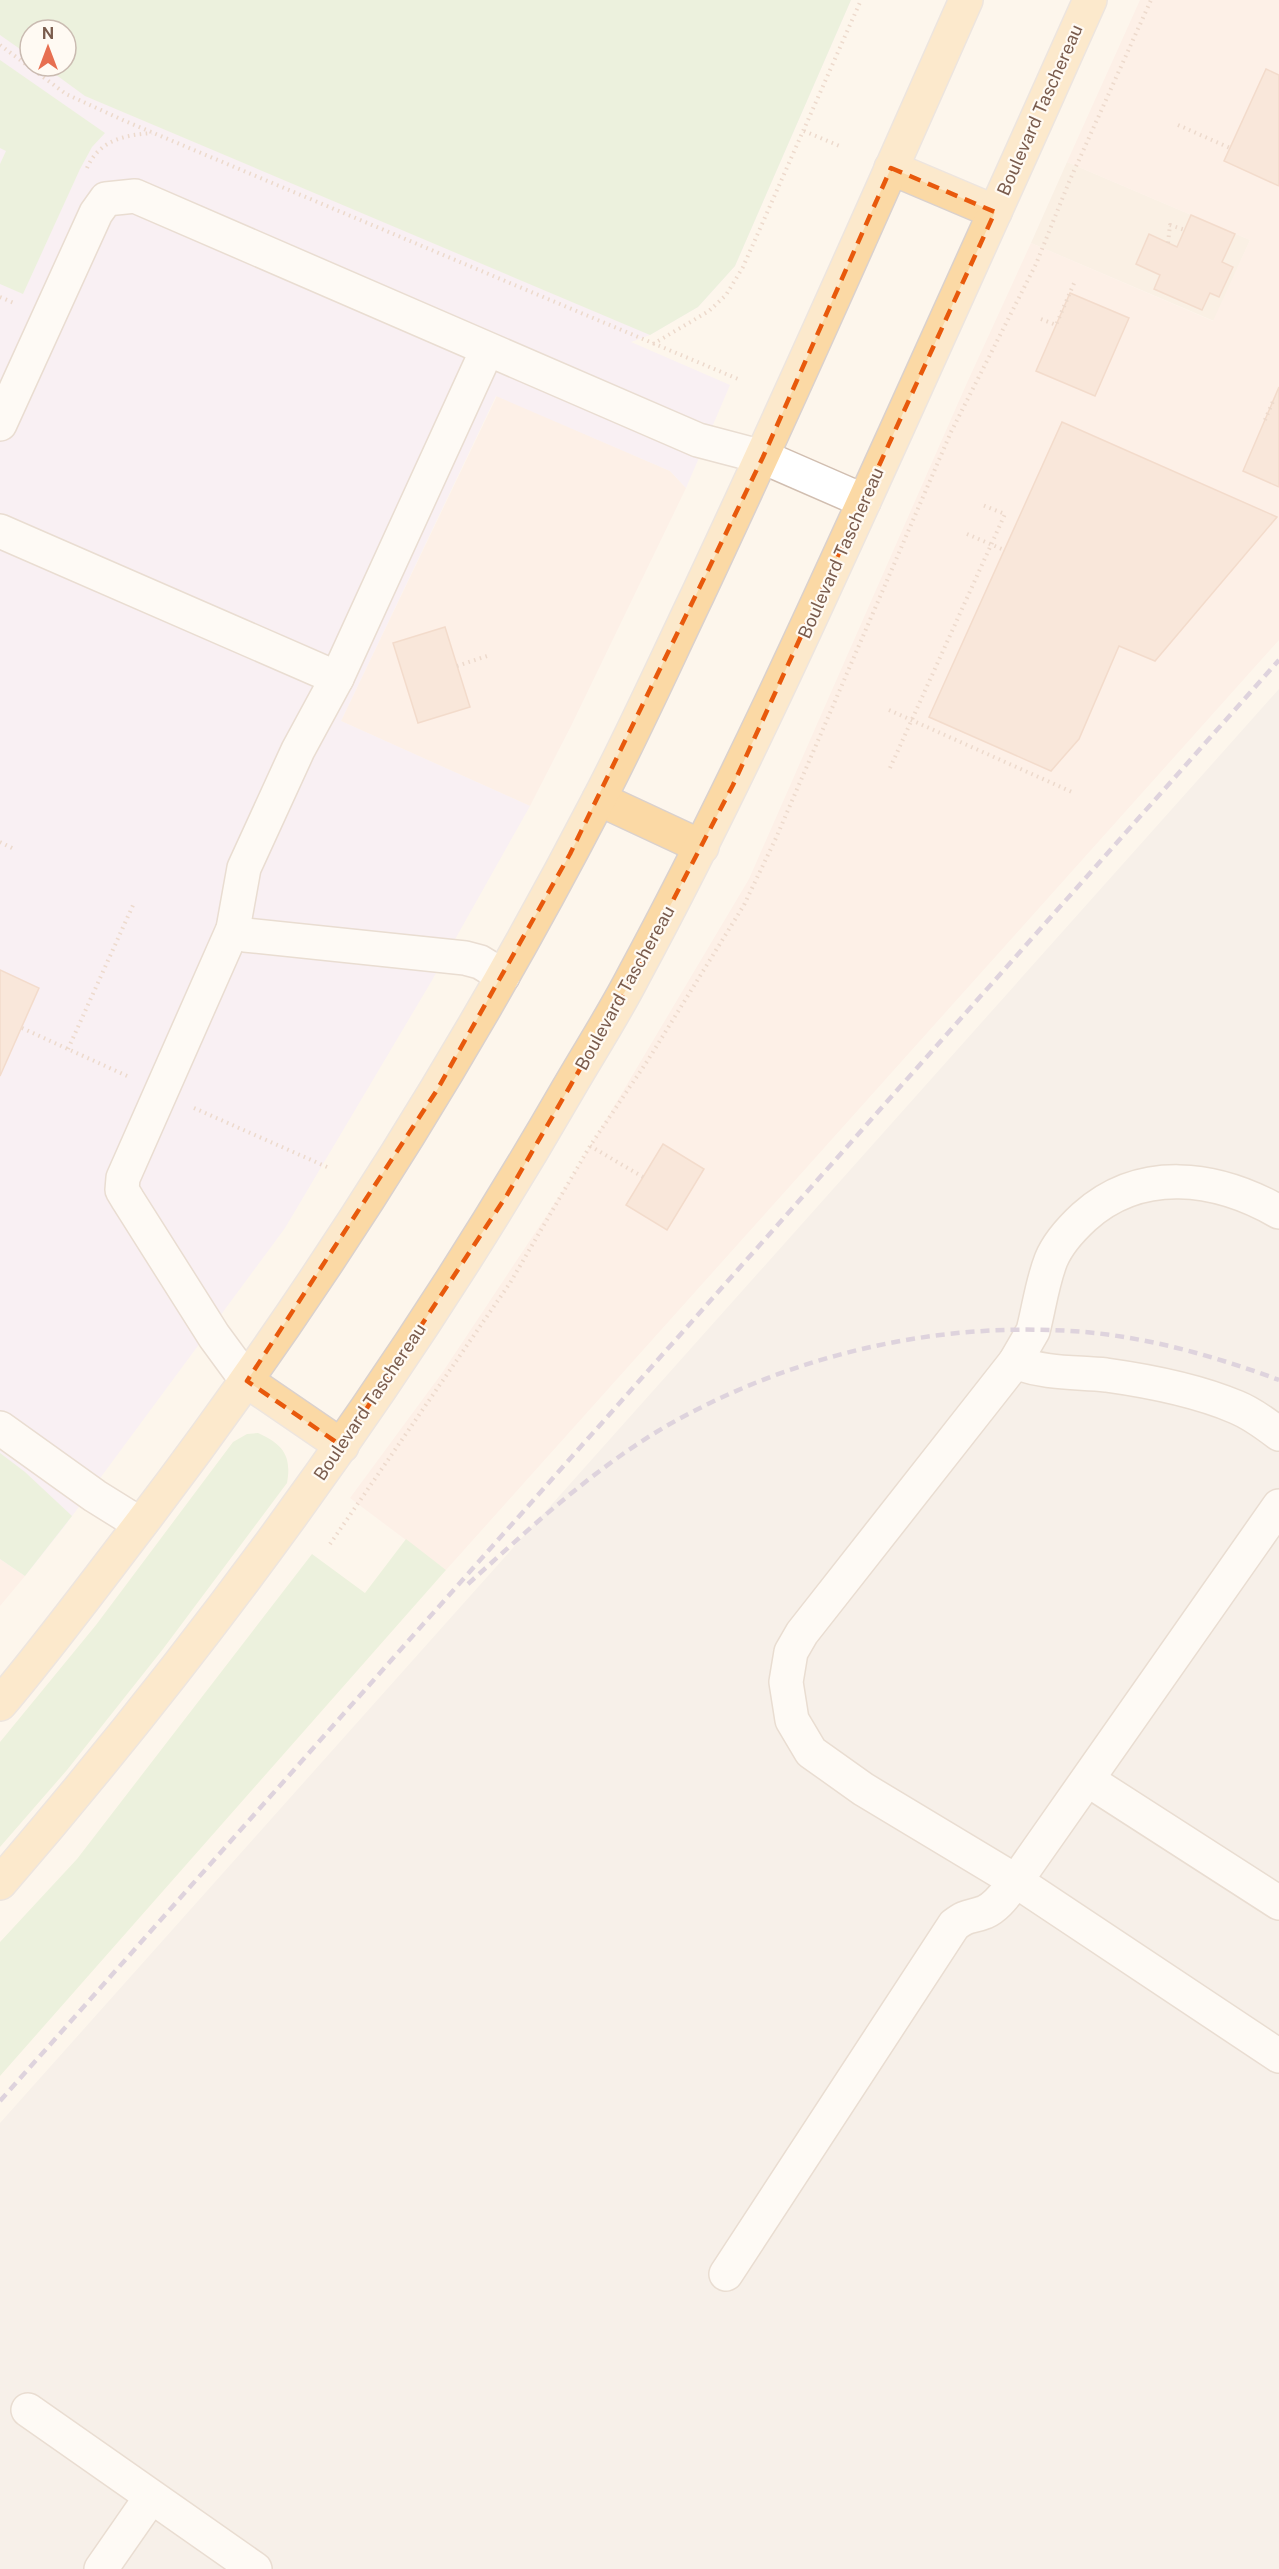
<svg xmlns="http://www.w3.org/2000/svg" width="1279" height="2569" viewBox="0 0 1279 2569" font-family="'Public Sans',sans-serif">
  <rect width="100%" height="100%" fill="#fdf6ec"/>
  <polygon fill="#f5e8da" points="1067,162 1250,240 1214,321 1031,243"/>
  <g fill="#fde8e0">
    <polygon points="1140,0 1279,0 1279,640 446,1570 350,1498 442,1373 572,1177 749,879 966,385 1031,243 1213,321 1250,240 1067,162"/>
    <polygon points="497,396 670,471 686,488 571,726 530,806 341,721"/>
    <polygon points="0,1559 25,1576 0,1606"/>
  </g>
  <polygon fill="#efe9e4" points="1279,689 1279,2569 0,2569 0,2123"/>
  <path fill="#f3e8fa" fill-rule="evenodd" d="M0 0H851L735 266 698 307 650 335 631 342 730 385 686 488 670 471 496 396 341 721 530 806 431 982 285 1228 64 1527 25 1576 0 1559ZM30 30H66V66H30Z"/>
  <g fill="#d8ecc9">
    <polygon points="0,0 851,0 735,266 698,307 650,335 85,96 44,66 66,66 66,30 30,30 30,56 0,35"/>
    <polygon points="0,60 105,133 92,147 80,169 23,294 0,284 0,164 6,151 0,148"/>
    <path d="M258 1433C283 1444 292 1456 287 1483L163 1649 67 1770 0 1847V1742L96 1625 233 1442 247 1434Z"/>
    <polygon points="0,1453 25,1472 72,1516 25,1576 0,1559"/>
    <polygon points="406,1539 446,1570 0,2076 0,1942 77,1859 312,1554 365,1593"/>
  </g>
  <g fill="#f3d5c3" stroke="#e6bba3" stroke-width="1.5">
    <polygon points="1266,69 1279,75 1279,186 1224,161"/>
    <polygon points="1191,215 1235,234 1222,262 1233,267 1219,297 1210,293 1202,310 1154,289 1160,275 1136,264 1149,234 1177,247"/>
    <polygon points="1070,293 1129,318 1095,396 1036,371"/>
    <polygon points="1279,387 1279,487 1243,471"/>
    <polygon points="1062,422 1277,517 1155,661 1119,646 1079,739 1051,771 929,717"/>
    <polygon points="445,627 470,707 418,723 393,643"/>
    <polygon points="0,970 39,988 0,1076"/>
    <polygon points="663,1144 704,1169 667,1230 626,1205"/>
  </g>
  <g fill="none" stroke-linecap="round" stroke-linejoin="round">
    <g stroke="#d1beb0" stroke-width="36">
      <g id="minor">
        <polyline points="0,424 96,213 106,199 135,196 698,440 763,457 864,501"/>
        <polyline points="0,531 337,678 487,350"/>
        <polyline points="233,929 245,935 465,958 480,962 503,976"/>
        <path d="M1279 1212C1216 1176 1141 1166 1084 1217 1071 1229 1058 1243 1051 1260 1042 1283 1039 1308 1033 1331L1015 1362 802 1633 791 1652 786 1682 792 1720 811 1752 863 1789 1016 1881 1279 2056"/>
        <path d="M1015 1362C1045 1374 1075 1372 1106 1375 1149 1381 1196 1390 1236 1407 1251 1413 1266 1424 1279 1434"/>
        <polyline points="247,1381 214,1336 128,1200 122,1190 123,1178 233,929 244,868 298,750 337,678"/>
        <polyline points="0,1428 95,1496 140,1524"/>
        <polyline points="1088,1780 1279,1903"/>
        <path d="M726 2274 954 1925C968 1914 970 1918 985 1912 998 1906 1006 1893 1016 1881L1279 1506"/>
        <polyline points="28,2410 255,2569"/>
        <polyline points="101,2569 151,2497"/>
      </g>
    </g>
    <g stroke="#dad1cd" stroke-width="36">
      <g id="major">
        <polyline points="891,168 995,212"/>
        <polyline points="599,799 702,847"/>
        <polyline points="247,1381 342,1446"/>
        <path d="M0 1704C49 1646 94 1585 140 1525 314 1297 467 1054 599 799 634 732 665 663 698 594 790 398 878 199 966 0"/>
        <path d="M0 1883C214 1635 405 1372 568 1089 590 1051 614 1014 634 975 730 797 813 614 896 431 961 287 1026 144 1090 0"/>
      </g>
    </g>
    <g stroke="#d9b8a5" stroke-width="4" stroke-dasharray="1.5 4.5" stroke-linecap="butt">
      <polyline points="0,45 66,94 125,121 738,379"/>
      <polyline points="1178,125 1230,148"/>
      <polyline points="804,131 842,147"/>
      <path d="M87 168C99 140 125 135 152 133"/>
      <polyline points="1168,243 1170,225 1185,230"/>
      <polyline points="0,297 14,303"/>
      <polyline points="1041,319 1056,325 1075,281"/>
      <polyline points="653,344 709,311 726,295 743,267 861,0"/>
      <polyline points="1265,420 1274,399"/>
      <polyline points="967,534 1004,550"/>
      <polyline points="457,666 490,655"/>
      <polyline points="889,710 1072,792"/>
      <polyline points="890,768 1005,514 980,504"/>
      <polyline points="0,842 14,849"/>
      <polyline points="22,1028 127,1076"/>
      <polyline points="68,1049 134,903"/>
      <polyline points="194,1108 327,1167"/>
      <polyline points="590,1146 643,1177"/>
      <polyline points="330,1544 510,1283 590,1146 648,1060 744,905 776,838 951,432 1036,264 1069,182 1151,0"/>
    </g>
    <use href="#minor" stroke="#fff" stroke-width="33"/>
    <use href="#major" stroke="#fbd9a5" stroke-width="33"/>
    <g stroke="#b9a8c9" stroke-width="4.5" stroke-dasharray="9 6" stroke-linecap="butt">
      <path d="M468 1584C529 1529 592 1470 663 1428 792 1353 947 1318 1095 1333 1158 1340 1220 1358 1279 1380"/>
      <polyline points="0,2101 1279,660"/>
    </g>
  </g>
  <path d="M0 0H1279V2569H0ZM891 168 995 212 733 785 631 981 507 1195 342 1446 247 1381 437 1090 570 854 763 457Z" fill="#fdf6ec" fill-opacity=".55" fill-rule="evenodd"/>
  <path fill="none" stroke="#e8590c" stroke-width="4.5" stroke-dasharray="12 8" stroke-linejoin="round" d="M891 168 995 212 733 785 631 981 507 1195 342 1446 247 1381 437 1090 570 854 763 457Z"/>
  <g text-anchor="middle" stroke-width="4.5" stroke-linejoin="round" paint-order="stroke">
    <g font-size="18" fill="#7a5c4d" stroke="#fffaf3">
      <text transform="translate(1040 110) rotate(-66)" y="6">Boulevard Taschereau</text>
      <text transform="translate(841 553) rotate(-66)" y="6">Boulevard Taschereau</text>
      <text transform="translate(625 988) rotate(-61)" y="6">Boulevard Taschereau</text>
      <text transform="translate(370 1402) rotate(-56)" y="6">Boulevard Taschereau</text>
    </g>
  </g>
  <g transform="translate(48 48)"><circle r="28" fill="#fffaf3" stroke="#cabbb1" stroke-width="1.5"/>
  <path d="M0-4.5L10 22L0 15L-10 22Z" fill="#e76f51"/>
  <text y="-9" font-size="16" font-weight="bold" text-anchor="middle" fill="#7a5c4d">N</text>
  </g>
</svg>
